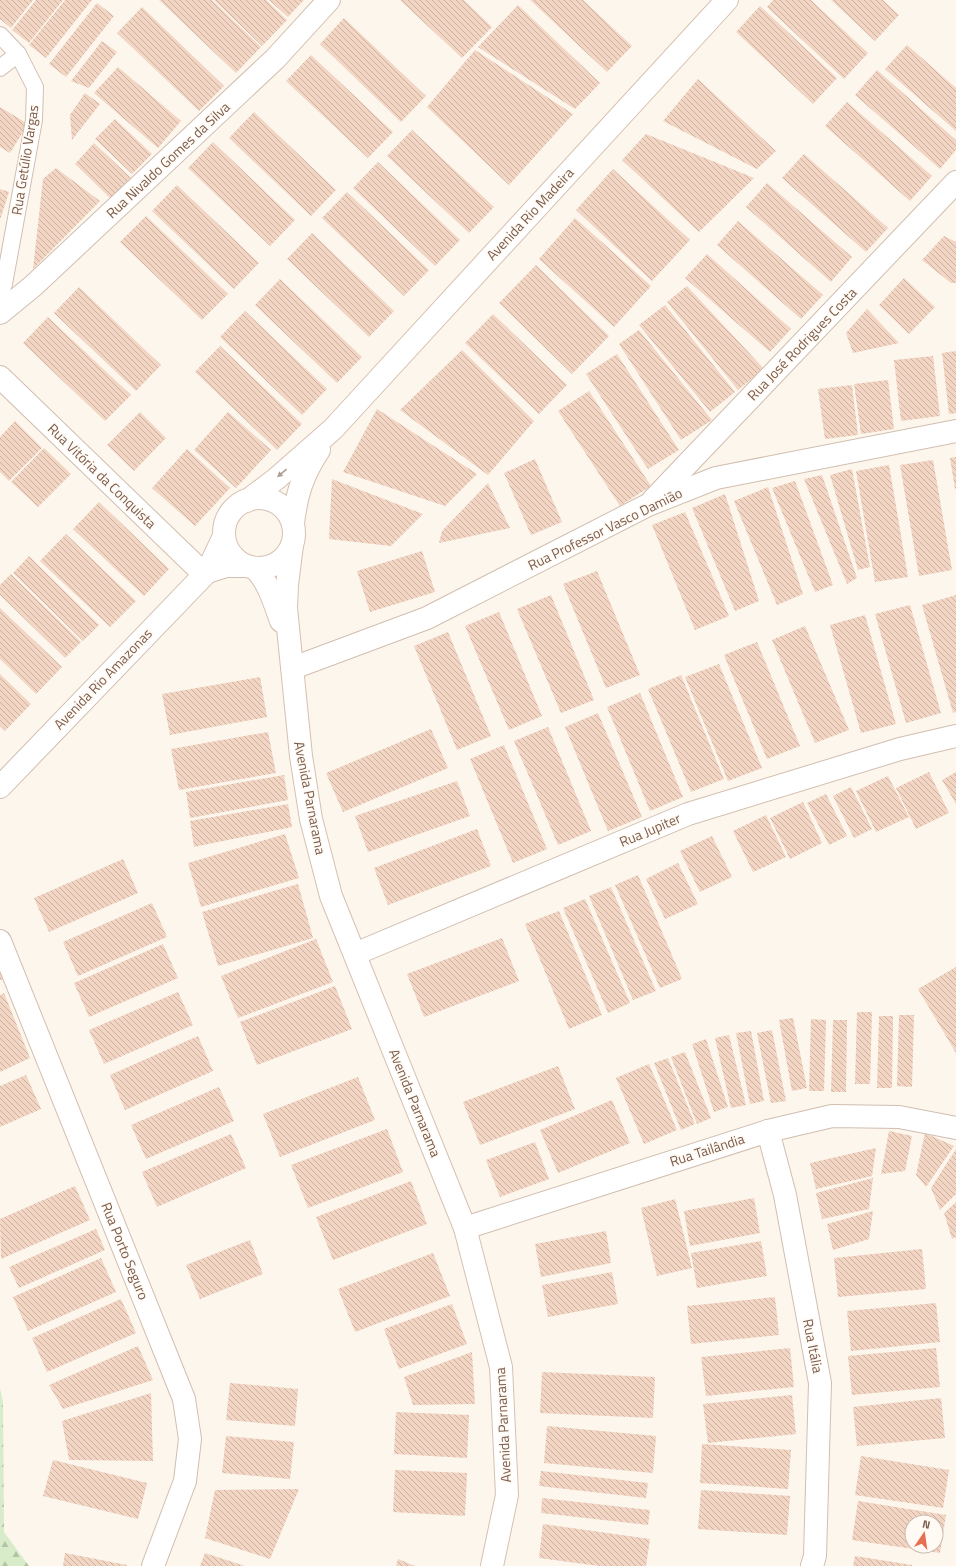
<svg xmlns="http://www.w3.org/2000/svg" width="956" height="1566" viewBox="0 0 956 1566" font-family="'Titillium Web',sans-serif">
  <defs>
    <pattern id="forest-firs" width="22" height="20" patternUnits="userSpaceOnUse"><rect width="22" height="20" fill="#d8ecc9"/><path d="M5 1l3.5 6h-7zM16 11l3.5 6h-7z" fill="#b4c2a5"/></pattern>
    <pattern id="building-back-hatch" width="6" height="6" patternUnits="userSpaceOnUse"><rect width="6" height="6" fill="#f3d5c3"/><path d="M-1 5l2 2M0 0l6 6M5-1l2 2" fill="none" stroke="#cab0a1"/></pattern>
  </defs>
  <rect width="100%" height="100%" fill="#fdf6ec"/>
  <polygon fill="url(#forest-firs)" points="0,1388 3,1402 4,1532 29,1566 0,1566"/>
  <g fill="url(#building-back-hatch)" fill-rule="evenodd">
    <polygon points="0,0 33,0 11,28 0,19"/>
    <polygon points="36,0 63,0 29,43 12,30"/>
    <polygon points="65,0 92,0 46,58 29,45"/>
    <polygon points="159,0 212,0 261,47 236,73"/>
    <polygon points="214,0 266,0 287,20 262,46"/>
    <polygon points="269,0 304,0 288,17"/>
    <polygon points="400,0 464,0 492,27 462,58"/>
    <polygon points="530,0 583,0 632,46 607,72"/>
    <polygon points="773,0 811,0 868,53 844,79 767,7"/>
    <polygon points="831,0 883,0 899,15 875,41"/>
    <polygon points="97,3 114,16 66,77 49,64"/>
    <polygon points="518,5 600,83 575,109 478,47"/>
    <polygon points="760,6 837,78 813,104 736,32"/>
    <polygon points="142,7 224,86 199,111 117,33"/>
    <polygon points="344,18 426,96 401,122 320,44"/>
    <polygon points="102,41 117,52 89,88 71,81"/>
    <polygon points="907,45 956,88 956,131 885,69"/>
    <polygon points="475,50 573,114 509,185 427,107"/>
    <polygon points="311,55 393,132 368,158 286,81"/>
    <polygon points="118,67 181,121 158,148 94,93"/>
    <polygon points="877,70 956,140 956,150 940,169 855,95"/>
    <polygon points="698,79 776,151 757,169 663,121"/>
    <polygon points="85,93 100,104 72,140 70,115"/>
    <polygon points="847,102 932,176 910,201 825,126"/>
    <polygon points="0,107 28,124 10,153 0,147"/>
    <polygon points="254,112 336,190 311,216 229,138"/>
    <polygon points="115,119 152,154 132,174 95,139"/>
    <polygon points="412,130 494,207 469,233 387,156"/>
    <polygon points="646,134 754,178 699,232 622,160"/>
    <polygon points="213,142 295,220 270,246 188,168"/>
    <polygon points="94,143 131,178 111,199 75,164"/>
    <polygon points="804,154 888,228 866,252 782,178"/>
    <polygon points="378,162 460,240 435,266 353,188"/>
    <polygon points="56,168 100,201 33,269 43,179"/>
    <polygon points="613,169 690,240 652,281 576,210"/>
    <polygon points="767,183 852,257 831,282 746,207"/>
    <polygon points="177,185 259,263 234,289 152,211"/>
    <polygon points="0,189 9,192 0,220"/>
    <polygon points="347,192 429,270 404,296 322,218"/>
    <polygon points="146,216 228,294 202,320 120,242"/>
    <polygon points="575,218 651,286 614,327 539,259"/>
    <polygon points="738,221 823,295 801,319 717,245"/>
    <polygon points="312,233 394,311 369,337 287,259"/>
    <polygon points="944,236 956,242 956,283 951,283 922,260"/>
    <polygon points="707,254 791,329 770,352 685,278"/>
    <polygon points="536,265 609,336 572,374 499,303"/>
    <polygon points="904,278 935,307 909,334 879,305"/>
    <polygon points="280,279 362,357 337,383 255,305"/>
    <polygon points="687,286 764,369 738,390 667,302"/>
    <polygon points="79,287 161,365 136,391 54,313"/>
    <polygon points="665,305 735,392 710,412 639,325"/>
    <polygon points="867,309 899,343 853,353 846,333"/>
    <polygon points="245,311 327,389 302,415 220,337"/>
    <polygon points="493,314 567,385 539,414 465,343"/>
    <polygon points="48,317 131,395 105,421 23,343"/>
    <polygon points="639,330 712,420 681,440 619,344"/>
    <polygon points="220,346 302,424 277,450 195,372"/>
    <polygon points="462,350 534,421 488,475 400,410"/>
    <polygon points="956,351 956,413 949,414 942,353"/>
    <polygon points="617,354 679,450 648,469 586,374"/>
    <polygon points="933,356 940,416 901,421 894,360"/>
    <polygon points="888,380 894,429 861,434 854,384"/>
    <polygon points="852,385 858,435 825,439 818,389"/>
    <polygon points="589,391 651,486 620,506 558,411"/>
    <polygon points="377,409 477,474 445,506 343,472"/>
    <polygon points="140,412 166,438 134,471 107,445"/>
    <polygon points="228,412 271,450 236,488 194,450"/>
    <polygon points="15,421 42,448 9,481 0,472 0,437"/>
    <polygon points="44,448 71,474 38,507 11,482"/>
    <polygon points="187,449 230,488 195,526 152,488"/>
    <polygon points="956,457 956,489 955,489 950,458"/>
    <polygon points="535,459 562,522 531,535 504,473"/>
    <polygon points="933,460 952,570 919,576 900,465"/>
    <polygon points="889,465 908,577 875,582 856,471"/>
    <polygon points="852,469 870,567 858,570 830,475"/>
    <polygon points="822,475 857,578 847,584 804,479"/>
    <polygon points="332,479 423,514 391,546 329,539"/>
    <polygon points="795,481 833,585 815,592 772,488"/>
    <polygon points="488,483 510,528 439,543 442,531"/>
    <polygon points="768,487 803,594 777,605 734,501"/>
    <polygon points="725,494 759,601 735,611 692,508"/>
    <polygon points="99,502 169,569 144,596 73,529"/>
    <polygon points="685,512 729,616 695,630 652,525"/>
    <polygon points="66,534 136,601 110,627 40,561"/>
    <polygon points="422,551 435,592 370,612 357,571"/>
    <polygon points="29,556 99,625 83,641 13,573"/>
    <polygon points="597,571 640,675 606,688 563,584"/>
    <polygon points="11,574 81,642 65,658 0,595 0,585"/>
    <polygon points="551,595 594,700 561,713 517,609"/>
    <polygon points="956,595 956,712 953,713 922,605"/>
    <polygon points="910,605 941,713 906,723 875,614"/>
    <polygon points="0,608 62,667 36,694 0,659"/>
    <polygon points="499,612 542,716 509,730 465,626"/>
    <polygon points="865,615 896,724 861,733 830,625"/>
    <polygon points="805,626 849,730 815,743 772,640"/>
    <polygon points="448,632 491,736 457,750 414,646"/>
    <polygon points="757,642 800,746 767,759 724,655"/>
    <polygon points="719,664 762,768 728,781 685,677"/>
    <polygon points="0,674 31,704 5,731 0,726"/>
    <polygon points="681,675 724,779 691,792 648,689"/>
    <polygon points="260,677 267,717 170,735 162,694"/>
    <polygon points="640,693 683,797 650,811 607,707"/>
    <polygon points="598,713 642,817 608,831 565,727"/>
    <polygon points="548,727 591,831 558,845 514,741"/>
    <polygon points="431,729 448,768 343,812 326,773"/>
    <polygon points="268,732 276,773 179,790 171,749"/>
    <polygon points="504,745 547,849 513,863 470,759"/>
    <polygon points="929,772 949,813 916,829 896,788"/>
    <polygon points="956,772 956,804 942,780"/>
    <polygon points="284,775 288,800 190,818 186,792"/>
    <polygon points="888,776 909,817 876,832 856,791"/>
    <polygon points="457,781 470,816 368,852 355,816"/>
    <polygon points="851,787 872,829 854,838 833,796"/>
    <polygon points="826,794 847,836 829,845 807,803"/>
    <polygon points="803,802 822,843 790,859 770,818"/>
    <polygon points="288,804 292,827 194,847 190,821"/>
    <polygon points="766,815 786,857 753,872 733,831"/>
    <polygon points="477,829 491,866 388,905 374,868"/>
    <polygon points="285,834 299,878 201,907 188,863"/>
    <polygon points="712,836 732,877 700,892 680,851"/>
    <polygon points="123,859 138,893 49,932 34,898"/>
    <polygon points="678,863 698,904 665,919 646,879"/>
    <polygon points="638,875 682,979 660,988 615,885"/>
    <polygon points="298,884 313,938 218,966 202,912"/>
    <polygon points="611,887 656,991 633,1000 589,896"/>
    <polygon points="585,899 630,1003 608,1013 563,908"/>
    <polygon points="152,903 167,937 78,976 63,942"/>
    <polygon points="559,911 602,1015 569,1029 525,924"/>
    <polygon points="502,938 519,981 424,1017 407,974"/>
    <polygon points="316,939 333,982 238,1018 221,976"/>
    <polygon points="163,944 178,978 89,1017 74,983"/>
    <polygon points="0,960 8,978 0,980"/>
    <polygon points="956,967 956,1053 918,989"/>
    <polygon points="335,986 352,1029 257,1065 240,1022"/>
    <polygon points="178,992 193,1025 104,1064 89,1030"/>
    <polygon points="4,993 30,1058 0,1072 0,995"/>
    <polygon points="857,1012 872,1012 870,1084 855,1084"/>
    <polygon points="899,1015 914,1015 912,1087 897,1086"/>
    <polygon points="879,1016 893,1016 892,1088 877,1088"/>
    <polygon points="793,1018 807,1088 792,1091 779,1020"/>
    <polygon points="811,1019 826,1020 824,1091 809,1091"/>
    <polygon points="833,1020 847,1020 846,1092 831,1092"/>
    <polygon points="772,1030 786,1101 771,1103 757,1033"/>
    <polygon points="751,1031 764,1101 750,1104 736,1033"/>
    <polygon points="729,1035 746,1105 731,1108 715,1038"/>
    <polygon points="198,1036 213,1071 125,1110 110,1075"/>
    <polygon points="706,1039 728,1107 714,1112 692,1044"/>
    <polygon points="685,1052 711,1118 697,1124 671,1057"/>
    <polygon points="668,1058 695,1124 681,1130 654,1063"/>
    <polygon points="649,1064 677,1130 644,1144 616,1078"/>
    <polygon points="558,1066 575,1109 480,1145 463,1102"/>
    <polygon points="26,1075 41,1109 0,1127 0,1086"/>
    <polygon points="358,1077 375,1120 280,1157 263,1114"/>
    <polygon points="219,1087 234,1121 146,1159 131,1125"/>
    <polygon points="612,1100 630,1143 558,1173 540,1130"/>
    <polygon points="387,1129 403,1172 308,1208 291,1165"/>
    <polygon points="889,1131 912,1136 905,1171 881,1174"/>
    <polygon points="925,1133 954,1146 926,1187 916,1175"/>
    <polygon points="231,1134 246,1168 157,1207 142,1172"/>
    <polygon points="535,1142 549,1179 500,1197 486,1160"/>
    <polygon points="876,1148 872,1176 816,1189 810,1163"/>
    <polygon points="956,1149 956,1194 940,1210 931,1188"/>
    <polygon points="873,1178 869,1209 822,1219 816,1193"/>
    <polygon points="411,1181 427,1224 333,1260 316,1217"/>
    <polygon points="75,1186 90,1220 1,1259 0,1219"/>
    <polygon points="754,1198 760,1233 690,1246 684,1211"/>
    <polygon points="675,1199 692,1268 657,1276 641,1208"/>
    <polygon points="956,1202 956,1237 952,1239 944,1213"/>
    <polygon points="873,1211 869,1239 833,1250 827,1224"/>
    <polygon points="96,1229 105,1250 19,1288 9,1267"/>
    <polygon points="606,1231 611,1263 541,1277 535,1244"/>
    <polygon points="250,1240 263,1274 200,1299 186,1265"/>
    <polygon points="761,1241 767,1276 697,1288 691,1253"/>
    <polygon points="922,1249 926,1289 838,1297 834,1258"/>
    <polygon points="433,1253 450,1296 355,1332 338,1289"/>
    <polygon points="101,1258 116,1292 28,1331 13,1297"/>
    <polygon points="612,1272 618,1304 548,1317 542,1285"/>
    <polygon points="775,1297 779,1335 691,1344 687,1306"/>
    <polygon points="121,1299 136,1333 47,1372 32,1338"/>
    <polygon points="936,1303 940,1342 851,1351 847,1311"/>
    <polygon points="452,1304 467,1344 399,1369 384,1329"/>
    <polygon points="138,1346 153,1380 63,1409 49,1385"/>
    <polygon points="790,1348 794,1387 706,1396 701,1357"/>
    <polygon points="936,1348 940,1387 852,1395 848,1356"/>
    <polygon points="472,1352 475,1404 413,1405 404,1377"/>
    <polygon points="542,1372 655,1377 653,1418 540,1413"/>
    <polygon points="230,1383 298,1389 295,1426 226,1420"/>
    <polygon points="151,1393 153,1461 69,1460 62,1421"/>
    <polygon points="792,1395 796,1434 708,1443 703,1404"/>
    <polygon points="941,1398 945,1438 857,1446 853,1407"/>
    <polygon points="396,1412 469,1415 467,1458 394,1454"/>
    <polygon points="547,1426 656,1436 653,1473 544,1463"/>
    <polygon points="226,1436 294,1442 290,1479 222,1473"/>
    <polygon points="702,1444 791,1450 788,1489 700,1483"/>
    <polygon points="861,1456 949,1470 943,1508 855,1495"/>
    <polygon points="53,1460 147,1483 138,1519 43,1496"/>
    <polygon points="395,1470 467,1473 465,1516 393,1512"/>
    <polygon points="541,1471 648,1483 646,1498 539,1486"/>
    <polygon points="299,1489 270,1559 205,1538 215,1490"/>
    <polygon points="701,1490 790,1496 787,1535 698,1529"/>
    <polygon points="542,1498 650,1510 648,1525 541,1513"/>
    <path d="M858 1501 946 1515 940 1553 852 1540ZM912 1522H936V1546H912Z"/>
    <polygon points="543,1524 650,1539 646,1566 599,1566 539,1558"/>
    <polygon points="65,1553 127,1565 127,1566 63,1566"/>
    <polygon points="205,1553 245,1566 200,1566"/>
    <polygon points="855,1556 912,1565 912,1566 853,1566"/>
    <polygon points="398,1559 415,1566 396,1566"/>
  </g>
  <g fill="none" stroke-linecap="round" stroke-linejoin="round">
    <g stroke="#d1beb0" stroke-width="18">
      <g id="service">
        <polyline points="0,35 18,54 35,87 34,120 4,284 0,295"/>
        <polyline points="0,68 18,54"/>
      </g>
    </g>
    <g stroke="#d1beb0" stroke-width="24">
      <g id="minor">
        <polyline points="0,313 33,286 275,59 329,0"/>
        <polyline points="0,377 204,574"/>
        <polyline points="653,500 956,182"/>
        <polyline points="293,668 427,618 648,505 716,478 956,431"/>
        <polyline points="0,941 184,1399 190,1439 185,1481 153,1566"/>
        <polyline points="355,954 688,814 900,749 956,736"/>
        <polyline points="768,1131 785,1195 820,1383 815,1556 812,1566"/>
        <polyline points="465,1228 768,1131 832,1116 899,1117 956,1128"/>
      </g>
    </g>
    <g stroke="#d1beb0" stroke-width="24">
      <g id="tertiary">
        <polyline points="207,572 226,566 246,566"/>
        <polyline points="0,787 207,572 224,536"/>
      </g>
    </g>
    <g stroke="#d6c0b0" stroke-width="24">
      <g id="secondary">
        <circle cx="259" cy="533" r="35"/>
        <polyline points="247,501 276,479 333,429 727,0"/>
        <path d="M293 523C297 493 302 476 319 450"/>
        <polyline points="292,545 287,585 286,608 301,756 311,819 331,896 465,1228 501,1367 507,1495 492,1566"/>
        <path d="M255 568C269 583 274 602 281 621"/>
      </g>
    </g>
    <use href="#service" stroke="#fff" stroke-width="16"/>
    <use href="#minor" stroke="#fff" stroke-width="22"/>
    <use href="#tertiary" stroke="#fff" stroke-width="22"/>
    <use href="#secondary" stroke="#fff" stroke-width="22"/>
  </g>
  <defs><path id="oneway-solid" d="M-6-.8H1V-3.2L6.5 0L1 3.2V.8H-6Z"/></defs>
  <use fill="#af9d94" href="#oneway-solid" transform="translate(282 473) rotate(140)"/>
  <g text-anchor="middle" stroke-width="3" stroke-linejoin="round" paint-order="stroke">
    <g font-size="14" fill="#7a5c4d" stroke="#fffaf3">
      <text transform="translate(25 160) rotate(-81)" y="5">Rua Getúlio Vargas</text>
      <text transform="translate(168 160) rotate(-43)" y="5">Rua Nivaldo Gomes da Silva</text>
      <text transform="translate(530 214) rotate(-47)" y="5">Avenida Rio Madeira</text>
      <text transform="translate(802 344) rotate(-46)" y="5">Rua José Rodrigues Costa</text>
      <text transform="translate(102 476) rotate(44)" y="5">Rua Vitória da Conquista</text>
      <text transform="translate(605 529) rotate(-26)" y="5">Rua Professor Vasco Damião</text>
      <text transform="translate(103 679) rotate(-46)" y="5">Avenida Rio Amazonas</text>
      <text transform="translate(310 798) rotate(79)" y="5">Avenida Parnarama</text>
      <text transform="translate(650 830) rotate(-23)" y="5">Rua Jupiter</text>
      <text transform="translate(415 1103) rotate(68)" y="5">Avenida Parnarama</text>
      <text transform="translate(707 1150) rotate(-18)" y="5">Rua Tailândia</text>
      <text transform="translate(125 1251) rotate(68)" y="5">Rua Porto Seguro</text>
      <text transform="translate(813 1346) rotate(79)" y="5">Rua Itália</text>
      <text transform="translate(503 1425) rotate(-93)" y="5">Avenida Parnarama</text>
    </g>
  </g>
  <g transform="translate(924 1534) rotate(13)"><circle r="19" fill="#fffaf3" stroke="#cabbb1"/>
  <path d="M0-3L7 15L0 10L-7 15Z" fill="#e76f51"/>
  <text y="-6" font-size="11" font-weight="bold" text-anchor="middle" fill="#7a5c4d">N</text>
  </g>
</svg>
